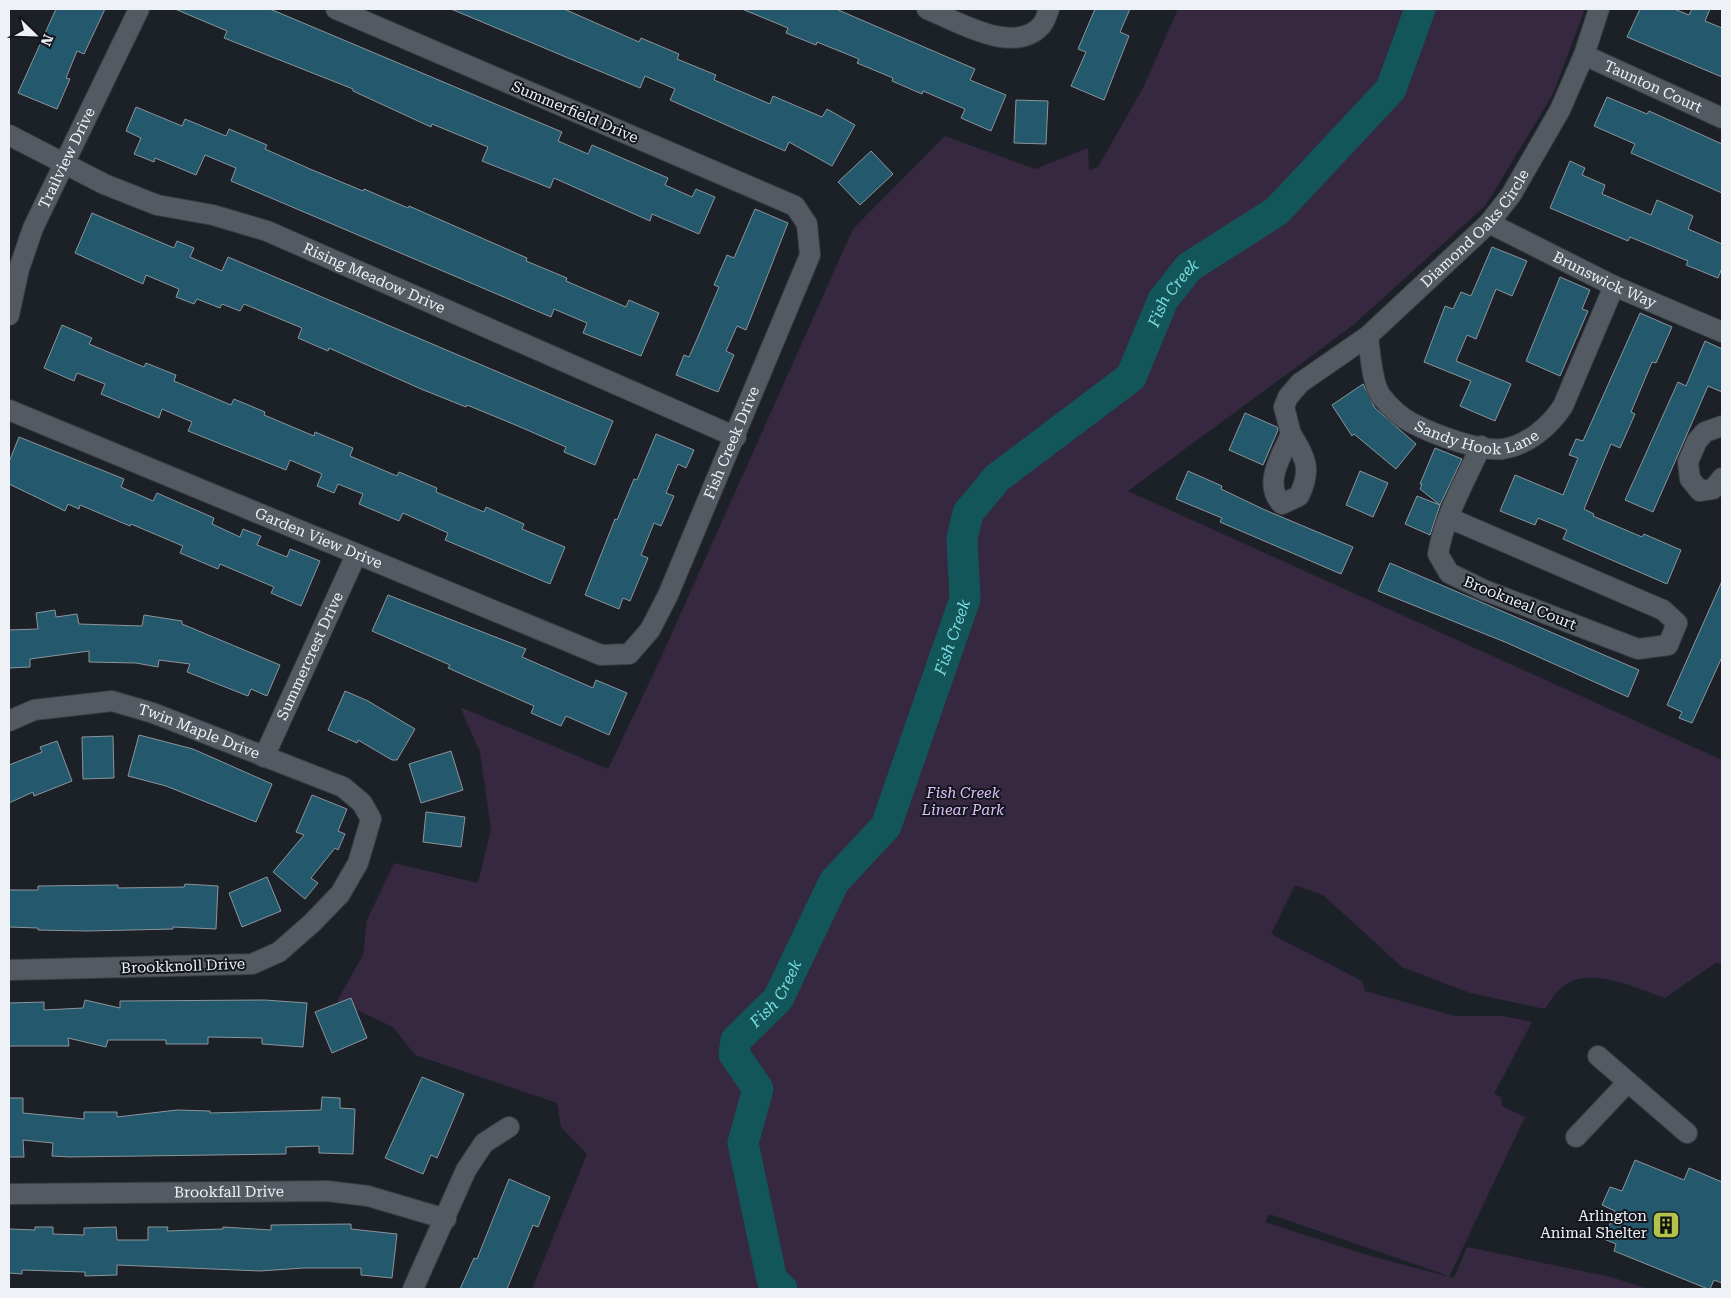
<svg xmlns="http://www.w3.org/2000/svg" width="1731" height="1298" viewBox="0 0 1731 1298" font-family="'Roboto Serif',serif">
  <rect width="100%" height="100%" fill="#1c2127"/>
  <path fill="#352840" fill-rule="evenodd" d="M1178 9H1585L1553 94 1486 205 1352 326 1128 491 1722 760V966L1717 962 1665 998C1636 988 1587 964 1561 988 1555 993 1550 1002 1545 1009L1470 993 1402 967 1323 895 1295 885 1271 934 1362 981 1365 991 1455 1016H1503L1532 1022 1494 1094 1501 1097 1502 1106 1525 1117 1449 1277 1454 1278 1467 1247 1611 1277 1648 1289H532L587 1154 561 1127 557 1103 415 1055 393 1027 337 1001 363 955 367 920 394 863 478 883 491 829 480 752 460 707 608 769 659 662 853 229 945 136 1035 169 1088 148 1089 170 1098 167 1144 86ZM1269 1214 1446 1275V1276L1367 1255 1265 1222Z"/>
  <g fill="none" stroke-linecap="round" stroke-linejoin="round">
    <path stroke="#135659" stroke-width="31" id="s1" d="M782 1289 772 1280 743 1143 758 1089 734 1054 736 1040 778 999 834 882 886 826 965 599 962 539 968 513 997 478 1131 377 1163 300 1189 267 1277 211 1391 89 1420 9"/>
  </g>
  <g fill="#24586c" stroke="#8b959a">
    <polygon points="56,9 105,9 84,54 77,51 66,78 70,79 57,109 18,93"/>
    <polygon points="175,9 270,9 562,132 558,141 588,154 592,145 668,178 665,185 692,197 696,189 715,197 699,234 652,214 650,221 554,178 550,188 482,161 488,147 432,124 431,127 353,91 353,89 224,38 227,31"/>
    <polygon points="451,9 564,9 639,42 641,38 679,54 677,59 716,75 714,80 770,104 773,96 822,117 827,109 855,125 832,166 789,142 785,151 670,100 675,89 645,76 640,88"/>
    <polygon points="742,9 836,9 975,69 970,80 1006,95 991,131 961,118 965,109 923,91 922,94 892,81 893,78 857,63 859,59 817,42 816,45 786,33 788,28"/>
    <polygon points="1095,9 1130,9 1120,32 1129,36 1104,100 1071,86 1086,52 1078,49"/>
    <polygon points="1640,9 1674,9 1689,15 1692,9 1710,9 1705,21 1722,28 1722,77 1627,37"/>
    <polygon points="1607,97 1647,114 1649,111 1722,144 1722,193 1631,153 1635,144 1594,126"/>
    <polygon points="1016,100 1048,101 1046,144 1014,143"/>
    <polygon points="136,107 182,126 185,119 226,136 229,129 267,145 265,149 310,169 363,191 364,189 408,208 409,206 527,258 526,261 567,278 566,281 626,307 629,300 659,313 641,356 583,333 587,323 554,309 551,317 231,181 236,168 205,155 196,175 155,158 154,162 134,154 141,138 126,131"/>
    <polygon points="871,151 893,174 860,205 838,182"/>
    <polygon points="1570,161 1585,168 1582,175 1605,185 1602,194 1651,215 1657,200 1693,216 1688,229 1722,244 1722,268 1718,278 1686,265 1688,261 1630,237 1628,241 1550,208"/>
    <polygon points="755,209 788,223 746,330 737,326 726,351 734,355 718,392 676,375 684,355 689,357 697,339 719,287 714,285 727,255 734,258"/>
    <polygon points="92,213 174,248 177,241 194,248 190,257 222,271 228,257 613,421 595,465 564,452 566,447 518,426 467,405 466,407 421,389 329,348 328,351 298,338 302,328 244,304 240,311 222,304 220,308 197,299 194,304 176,297 179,289 146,275 143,284 75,253"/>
    <polygon points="1492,247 1527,261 1512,296 1496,289 1476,339 1467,335 1456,361 1511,384 1495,421 1460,406 1471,381 1424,362 1445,306 1453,309 1461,292 1471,296"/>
    <polygon points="1560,277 1590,290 1582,309 1588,311 1560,376 1526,361"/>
    <polygon points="1640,313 1672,327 1656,363 1652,362 1631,412 1635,414 1620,448 1611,444 1584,509 1594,514 1593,516 1642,537 1644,534 1681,550 1667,584 1563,539 1567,530 1538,518 1535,525 1500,511 1515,475 1563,495 1578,458 1569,455 1576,439 1583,441"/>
    <polygon points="62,325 92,338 89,344 144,367 146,363 176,375 174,381 231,405 234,399 265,412 264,415 314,436 315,432 353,448 350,456 397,476 399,472 437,488 436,492 484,512 486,507 524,524 522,529 565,547 550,584 445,540 448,533 403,513 399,521 359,504 363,494 338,484 334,493 317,486 322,474 290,460 286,470 188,431 192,422 162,409 159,418 101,394 105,384 77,373 74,381 44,368"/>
    <polygon points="1705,341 1722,349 1722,392 1708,386 1653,512 1625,500 1678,382 1686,386"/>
    <polygon points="1363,384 1375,408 1416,444 1396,469 1354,434 1352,436 1332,405"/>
    <polygon points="1245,413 1277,427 1278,430 1263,465 1229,450"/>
    <polygon points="656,434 694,450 686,468 678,464 666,493 674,496 661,526 654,523 641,555 648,558 630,601 623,598 619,609 585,595 615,519 617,520 634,479 637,480"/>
    <polygon points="19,437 124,479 121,487 153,501 157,493 214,518 212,524 240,537 243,529 261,536 257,545 287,557 290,549 320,561 301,606 271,593 274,587 220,564 218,569 180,553 183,546 131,524 130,526 80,505 79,509 68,504 65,511 9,484 9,462"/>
    <polygon points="1435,448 1462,459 1440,505 1420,489 1422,484 1420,484"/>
    <polygon points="1188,471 1222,486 1221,489 1265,510 1353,547 1341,574 1220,522 1222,518 1176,499"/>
    <polygon points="1360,471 1388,483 1373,517 1346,505"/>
    <polygon points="1417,496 1440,505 1430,535 1405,524"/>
    <polygon points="1390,563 1639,670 1628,697 1505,642 1378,591"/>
    <polygon points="1722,581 1722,657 1692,723 1679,718 1682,712 1667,705"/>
    <polygon points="388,595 526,649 522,657 593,688 596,680 627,693 609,735 566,716 561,726 531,713 534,706 448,668 450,665 372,631"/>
    <polygon points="55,610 56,617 77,614 79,624 142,626 144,615 182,621 182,624 280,665 267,696 251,689 248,696 187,672 190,664 159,660 158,667 136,663 89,662 89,651 30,659 30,667 9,668 9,630 38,629 36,613"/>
    <polygon points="345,691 368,701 415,729 397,760 392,760 358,740 357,743 328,730"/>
    <polygon points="139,735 193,749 272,784 256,822 166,786 128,776"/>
    <polygon points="113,736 114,778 83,779 82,737"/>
    <polygon points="57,741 72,781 34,796 33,792 9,803 9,765 42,752 40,747"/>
    <polygon points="451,751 463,790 421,803 409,764"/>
    <polygon points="312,795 347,809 338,831 345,834 338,850 335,848 311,878 318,883 305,899 273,872 304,835 296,832"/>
    <polygon points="426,812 465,817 461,847 423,842"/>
    <polygon points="267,877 281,911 242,927 229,893"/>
    <polygon points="185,884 218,886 216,929 173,927 173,929 87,931 38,930 38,928 9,927 9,890 38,890 38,886 118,885 118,888 184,887"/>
    <polygon points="351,998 367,1038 332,1053 315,1012"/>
    <polygon points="85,1000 120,1008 120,1001 265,1000 307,1003 303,1047 262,1044 262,1038 208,1037 208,1044 166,1044 166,1040 108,1040 106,1047 68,1038 69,1046 9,1046 9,1003 44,1002 44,1010 83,1008"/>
    <polygon points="422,1077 464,1094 437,1158 431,1155 423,1174 385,1158"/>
    <polygon points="322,1097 340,1098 340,1108 355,1109 353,1154 319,1153 319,1146 286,1147 286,1154 69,1157 52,1156 53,1143 23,1140 24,1157 9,1157 9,1098 23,1098 23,1113 84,1119 84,1112 117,1112 117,1117 177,1110 210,1111 210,1113 321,1110"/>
    <polygon points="1635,1160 1684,1180 1689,1168 1722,1182 1722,1283 1714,1280 1710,1289 1708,1289 1614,1251 1616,1244 1604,1239 1615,1211 1602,1205 1610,1187 1622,1191"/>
    <polygon points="509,1179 550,1197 538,1227 533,1225 507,1289 460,1289 474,1258 477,1259"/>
    <polygon points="351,1224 351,1229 397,1234 392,1278 361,1275 361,1268 304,1268 260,1271 117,1265 117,1275 85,1276 85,1272 22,1270 22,1274 9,1273 9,1229 35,1230 35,1227 53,1227 53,1234 84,1235 84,1228 116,1227 117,1240 148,1240 148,1227 168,1227 167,1231 223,1229 223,1227 271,1230 271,1225"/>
  </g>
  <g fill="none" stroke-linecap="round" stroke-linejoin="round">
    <g stroke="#393d43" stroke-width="22">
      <g id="minor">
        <path d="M927 9C957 21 1013 56 1041 26 1045 22 1047 14 1049 9"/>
        <path id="s2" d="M1584 55 1722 118"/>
        <path id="s3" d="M9 135 104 184 157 205 213 215 267 231 736 437"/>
        <path id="s4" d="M1489 223 1614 286 1722 332"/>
        <path id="s5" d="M9 315 19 269 33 228 139 9"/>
        <path id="s6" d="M1368 336C1370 352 1372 384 1381 396 1389 406 1400 417 1412 423 1433 434 1480 452 1503 449 1528 445 1550 426 1563 406L1614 286"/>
        <path id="s7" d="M9 410 601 655 629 654 650 630 668 595 810 255 807 224 795 206 336 9"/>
        <polyline points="1722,426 1705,432 1697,441 1688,462 1690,479 1700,491 1713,489 1722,478"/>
        <path id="s8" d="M1291 434 1284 407 1288 397 1300 383 1368 336 1489 223 1511 195 1560 110 1584 55 1599 9"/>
        <path d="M1291 434C1306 459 1312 469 1299 496L1282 504C1262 484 1282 455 1291 434Z"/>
        <path d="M1449 518 1663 610 1677 623 1668 645 1638 649 1484 590 1449 573 1438 554C1444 517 1465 481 1481 446"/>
        <path id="s9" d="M9 721 34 710 112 701 153 713 343 787 362 803 371 819 358 863 340 894 312 923 279 952 252 964 9 970"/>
        <path id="s10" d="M264 757 356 555"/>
        <polyline points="1598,1056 1687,1133"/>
        <polyline points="1576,1137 1628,1082"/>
        <path id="s11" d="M9 1194 327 1191 368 1196 446 1219"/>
        <polyline points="413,1289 466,1170 484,1143 509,1127"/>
      </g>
    </g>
    <use href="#minor" stroke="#545a61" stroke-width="20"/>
  </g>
  <defs>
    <g id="building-square" transform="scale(1.4375)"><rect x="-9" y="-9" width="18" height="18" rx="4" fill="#b3c24b" stroke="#13171d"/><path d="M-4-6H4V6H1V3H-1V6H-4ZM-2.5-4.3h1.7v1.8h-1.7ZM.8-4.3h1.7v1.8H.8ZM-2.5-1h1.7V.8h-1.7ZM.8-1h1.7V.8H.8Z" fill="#111"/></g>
  </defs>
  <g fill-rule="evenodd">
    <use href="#building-square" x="1666" y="1225"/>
  </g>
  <g text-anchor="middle" stroke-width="4" stroke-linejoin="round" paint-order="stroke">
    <g font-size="15" fill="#eef1f6" stroke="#13171d">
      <text dy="5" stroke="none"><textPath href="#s2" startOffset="76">Taunton Court</textPath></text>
      <text transform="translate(575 112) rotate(23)" y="5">Summerfield Drive</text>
      <text dy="5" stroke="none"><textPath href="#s5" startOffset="168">Trailview Drive</textPath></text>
      <text dy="5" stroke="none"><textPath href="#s8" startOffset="292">Diamond Oaks Circle</textPath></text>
      <text dy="5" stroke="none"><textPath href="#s3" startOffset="394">Rising Meadow Drive</textPath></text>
      <text dy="5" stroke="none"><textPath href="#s4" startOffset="129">Brunswick Way</textPath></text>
      <text dy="5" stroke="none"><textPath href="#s6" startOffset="172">Sandy Hook Lane</textPath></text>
      <text dy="5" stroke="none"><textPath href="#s7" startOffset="905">Fish Creek Drive</textPath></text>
      <text dy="5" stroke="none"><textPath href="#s7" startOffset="335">Garden View Drive</textPath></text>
      <text transform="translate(1520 603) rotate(22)" y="5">Brookneal Court</text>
      <text dy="5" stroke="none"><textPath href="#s10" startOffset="111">Summercrest Drive</textPath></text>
      <text dy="5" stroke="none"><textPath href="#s9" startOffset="198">Twin Maple Drive</textPath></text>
      <text transform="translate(183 966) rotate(-2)" y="5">Brookknoll Drive</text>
      <text dy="5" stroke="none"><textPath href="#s11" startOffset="220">Brookfall Drive</textPath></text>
    </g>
    <g font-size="15" font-style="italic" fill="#e1befe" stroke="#13171d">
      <text x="963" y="798">Fish Creek<tspan x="963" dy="17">Linear Park</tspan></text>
    </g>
    <g font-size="15" fill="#eef1f6" stroke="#13171d" text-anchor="end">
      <text x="1647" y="1221">Arlington<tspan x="1647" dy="17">Animal Shelter</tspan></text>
    </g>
    <g font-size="16" font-style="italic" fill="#79dce0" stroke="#13171d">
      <text dy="6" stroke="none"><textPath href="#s1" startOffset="1166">Fish Creek</textPath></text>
      <text dy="6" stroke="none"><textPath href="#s1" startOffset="731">Fish Creek</textPath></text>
      <text dy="6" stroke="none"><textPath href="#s1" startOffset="328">Fish Creek</textPath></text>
    </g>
  </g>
  <rect width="1731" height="1298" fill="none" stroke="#eef1f6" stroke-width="20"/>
  <g transform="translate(35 35) rotate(113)" stroke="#13171d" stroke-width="4" paint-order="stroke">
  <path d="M0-4L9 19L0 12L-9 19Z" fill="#eef1f6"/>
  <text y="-8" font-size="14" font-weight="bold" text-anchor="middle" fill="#eef1f6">N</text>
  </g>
</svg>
